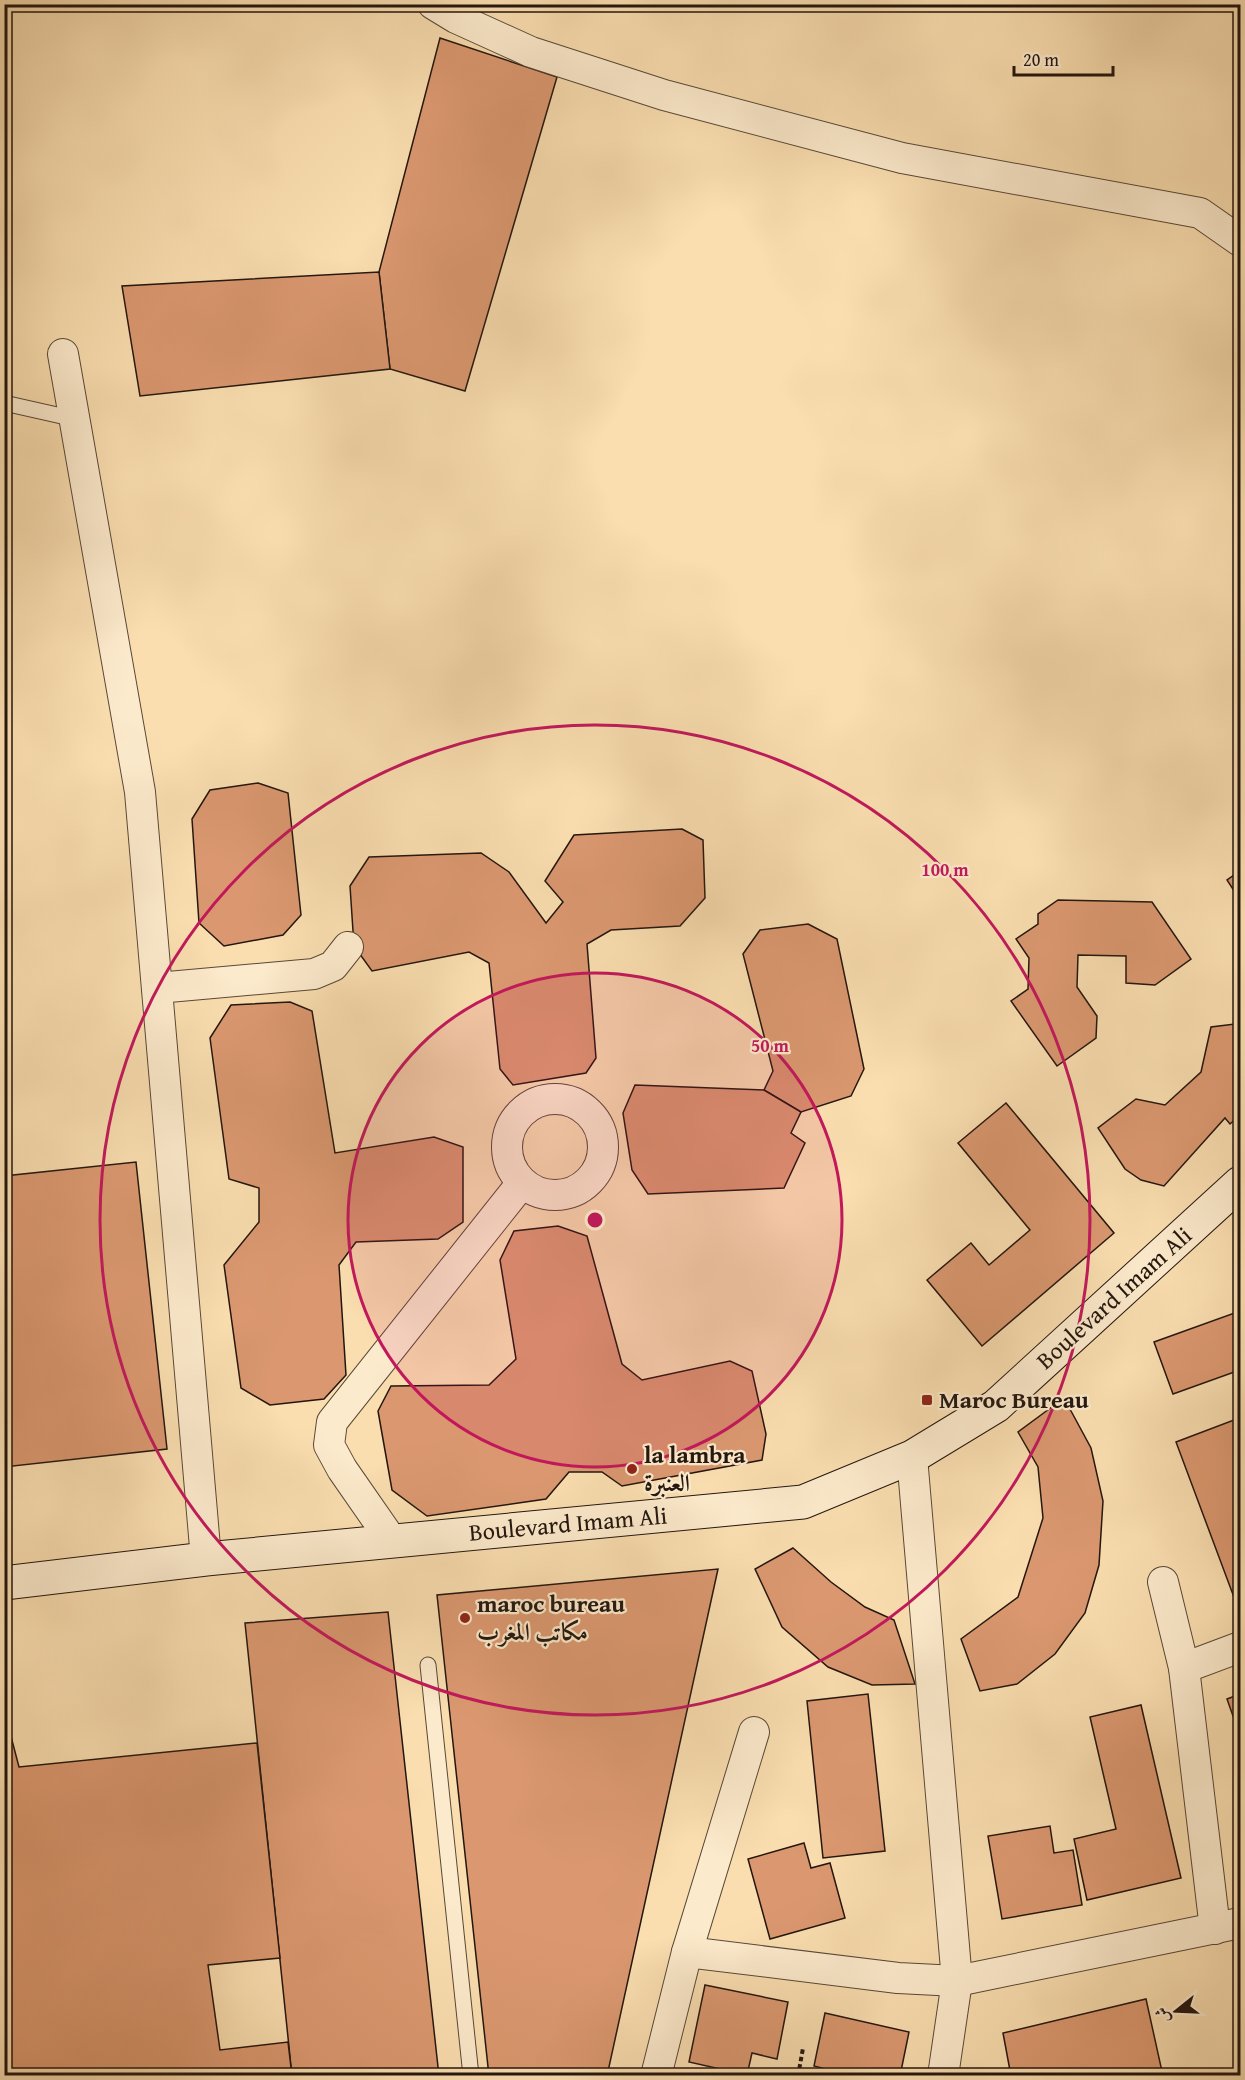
<svg xmlns="http://www.w3.org/2000/svg" width="1245" height="2080" viewBox="0 0 1245 2080" font-family="'Gentium Book Plus',Amiri,serif">
  <rect width="100%" height="100%" fill="#fadeb0"/>
  <filter id="stains"><feTurbulence type="fractalNoise" baseFrequency=".00333" numOctaves="4"/><feColorMatrix values="0 0 0 0 .2 0 0 0 0 .09 0 0 0 0 .02 0 0 0 .5 -.17"/></filter>
  <radialGradient id="worn" r=".72"><stop offset=".6" stop-color="#630" stop-opacity="0"/><stop offset="1" stop-color="#630" stop-opacity=".3"/></radialGradient>
  <g fill="#db9870" stroke="#23160f" stroke-width="1.5">
    <polygon points="440,38 557,77 465,391 390,369 379,272"/>
    <polygon points="379,272 390,369 140,396 122,286"/>
    <polygon points="258,783 288,793 301,915 283,935 224,946 199,923 192,819 210,790"/>
    <polygon points="682,829 703,840 705,898 680,926 611,930 587,944 596,1058 586,1073 513,1085 500,1069 489,963 469,952 372,971 354,946 350,886 369,857 481,853 509,872 546,923 563,902 545,881 574,835"/>
    <polygon points="1240,871 1240,900 1227,880"/>
    <polygon points="1058,900 1152,902 1191,959 1155,985 1126,983 1126,956 1078,955 1077,987 1097,1016 1096,1038 1057,1066 1011,1001 1028,989 1029,958 1016,939 1038,924 1038,914"/>
    <polygon points="808,924 837,939 864,1069 851,1096 801,1112 764,1090 773,1071 743,954 760,930"/>
    <polygon points="290,1002 312,1011 335,1153 434,1137 463,1147 463,1222 438,1239 356,1242 339,1265 346,1375 324,1399 270,1405 241,1388 224,1265 259,1222 259,1188 229,1179 210,1038 231,1005"/>
    <polygon points="1235,1024 1240,1029 1240,1115 1230,1124 1225,1118 1164,1186 1141,1180 1125,1169 1098,1128 1136,1099 1165,1105 1201,1072 1211,1027"/>
    <polygon points="635,1085 764,1090 801,1112 791,1133 805,1143 784,1188 648,1194 632,1170 623,1113"/>
    <polygon points="1006,1103 1114,1233 982,1346 927,1280 971,1243 989,1265 1030,1230 958,1143"/>
    <polygon points="136,1162 167,1449 4,1467 4,1176"/>
    <polygon points="558,1226 587,1236 622,1364 642,1380 730,1361 752,1371 766,1434 762,1460 622,1486 602,1472 569,1472 546,1499 427,1516 392,1490 378,1411 391,1386 489,1385 516,1359 500,1260 514,1231"/>
    <polygon points="1240,1311 1240,1370 1173,1394 1154,1342"/>
    <polygon points="1064,1398 1091,1448 1103,1501 1099,1565 1085,1613 1055,1654 1017,1684 980,1691 961,1639 1018,1597 1043,1518 1038,1467 1018,1432"/>
    <polygon points="1234,1420 1240,1438 1240,1606 1238,1608 1176,1442"/>
    <polygon points="793,1548 831,1582 865,1607 894,1620 915,1684 872,1685 828,1667 782,1627 755,1569"/>
    <polygon points="718,1569 607,2076 489,2076 437,1595"/>
    <polygon points="388,1612 439,2076 292,2076 245,1623"/>
    <polygon points="868,1694 885,1851 823,1858 807,1701"/>
    <polygon points="1240,1694 1240,1736 1227,1699"/>
    <polygon points="1141,1705 1181,1878 1087,1900 1074,1839 1116,1829 1090,1717"/>
    <polygon points="4,1725 8,1725 19,1767 257,1743 280,1958 208,1965 220,2050 288,2042 292,2076 4,2076"/>
    <polygon points="1050,1826 1054,1853 1073,1850 1082,1905 1002,1919 988,1836"/>
    <polygon points="804,1843 811,1868 830,1863 845,1918 770,1939 748,1859"/>
    <polygon points="705,1985 788,2002 777,2059 752,2053 747,2075 689,2062"/>
    <polygon points="1146,1999 1163,2076 1011,2076 1003,2033"/>
    <polygon points="825,2013 909,2032 900,2076 840,2076 841,2073 814,2066"/>
  </g>
  <g fill="none" stroke-linecap="round" stroke-linejoin="round">
    <g stroke="#594837" stroke-width="17">
      <g id="lane">
        <polyline points="4,403 75,419"/>
        <polyline points="428,1665 471,2076"/>
      </g>
    </g>
    <g stroke="#594837" stroke-width="32">
      <g id="street">
        <polyline points="433,4 456,18 531,52 664,95 902,158 1200,213 1240,241"/>
        <polyline points="63,354 140,792 206,1559"/>
        <polyline points="157,988 314,974 333,966 348,947"/>
        <circle cx="555" cy="1147" r="48"/>
        <polyline points="912,1457 957,1981 943,2076"/>
        <polyline points="392,1541 342,1469 329,1445 332,1422 522,1183"/>
        <polyline points="1163,1582 1184,1668 1215,1929"/>
        <polyline points="1184,1668 1240,1647"/>
        <polyline points="687,1952 898,1978 957,1981 1240,1923"/>
        <polyline points="656,2076 687,1952 754,1732"/>
      </g>
    </g>
    <g stroke="#23160f" stroke-width="35">
      <polyline id="secondary" points="4,1583 206,1559 803,1502 912,1457 996,1406 1240,1183"/>
    </g>
    <polyline stroke="#23160f" stroke-width="4" stroke-dasharray="4.5 3" stroke-linecap="butt" points="798,2076 803,2048"/>
    <use href="#lane" stroke="#fceacc" stroke-width="15"/>
    <use href="#street" stroke="#fceacc" stroke-width="30"/>
    <use href="#secondary" stroke="#fceacc" stroke-width="33"/>
  </g>
  <circle cx="595" cy="1220" r="247" fill="#c2185b" fill-opacity=".12"/>
  <g fill="none" stroke="#c2185b" stroke-width="3">
    <circle cx="595" cy="1220" r="247"/>
    <circle cx="595" cy="1220" r="495"/>
  </g>
  <g fill="#8f2418" stroke="#fceacc" stroke-width="2">
    <rect x="921" y="1394" width="12" height="12" rx="3"/>
    <circle cx="632" cy="1469" r="6"/>
    <circle cx="465" cy="1618" r="6"/>
  </g>
  <g text-anchor="middle" stroke-width="4.5" stroke-linejoin="round" paint-order="stroke">
    <g font-size="24" fill="#23160f" stroke="#fceacc">
      <text transform="translate(1114 1298) rotate(-42)" y="8">Boulevard Imam Ali</text>
      <text transform="translate(568 1524) rotate(-5)" y="8">Boulevard Imam Ali</text>
    </g>
    <g font-size="24" font-weight="bold" fill="#23160f" stroke="#fceacc" text-anchor="start">
      <text x="939" y="1408">Maroc Bureau</text>
      <text x="644" y="1463">la lambra<tspan x="644" dy="28">العنبرة</tspan></text>
      <text x="477" y="1612">maroc bureau<tspan x="477" dy="28">مكاتب المغرب</tspan></text>
    </g>
  </g>
  <circle cx="595" cy="1220" r="9" fill="#c2185b" stroke="#fceacc" stroke-width="3"/>
  <g font-size="18" text-anchor="middle" font-weight="bold" fill="#c2185b" stroke="#fceacc" stroke-width="4.5" stroke-linejoin="round" paint-order="stroke">
    <text x="945" y="876">100 m</text>
    <text x="770" y="1052">50 m</text>
  </g>
  <rect width="1245" height="2080" fill="none" stroke="#fadeb0" stroke-width="24"/>
  <rect x="6" y="6" width="1233" height="2068" fill="none" stroke="#23160f" stroke-width="3"/>
  <rect x="12" y="12" width="1221" height="2056" fill="none" stroke="#23160f" stroke-width="1.5"/>
  <g transform="translate(1176 2011) rotate(252)" stroke="#fceacc" stroke-width="4.5" paint-order="stroke">
  <path d="M0-4.5L10 22L0 15L-10 22Z" fill="#23160f"/>
  <text y="-9" font-size="16" font-weight="bold" text-anchor="middle" fill="#23160f">ش</text>
  </g>
  <path d="M1014 66v9h99v-9" fill="none" stroke="#23160f" stroke-width="3"/>
  <text x="1023" y="66" font-size="18" fill="#23160f" stroke="#fceacc" stroke-width="4.5" paint-order="stroke">20 m</text>
  <rect width="100%" height="100%" filter="url(#stains)"/>
  <rect width="100%" height="100%" fill="url(#worn)"/>
</svg>
